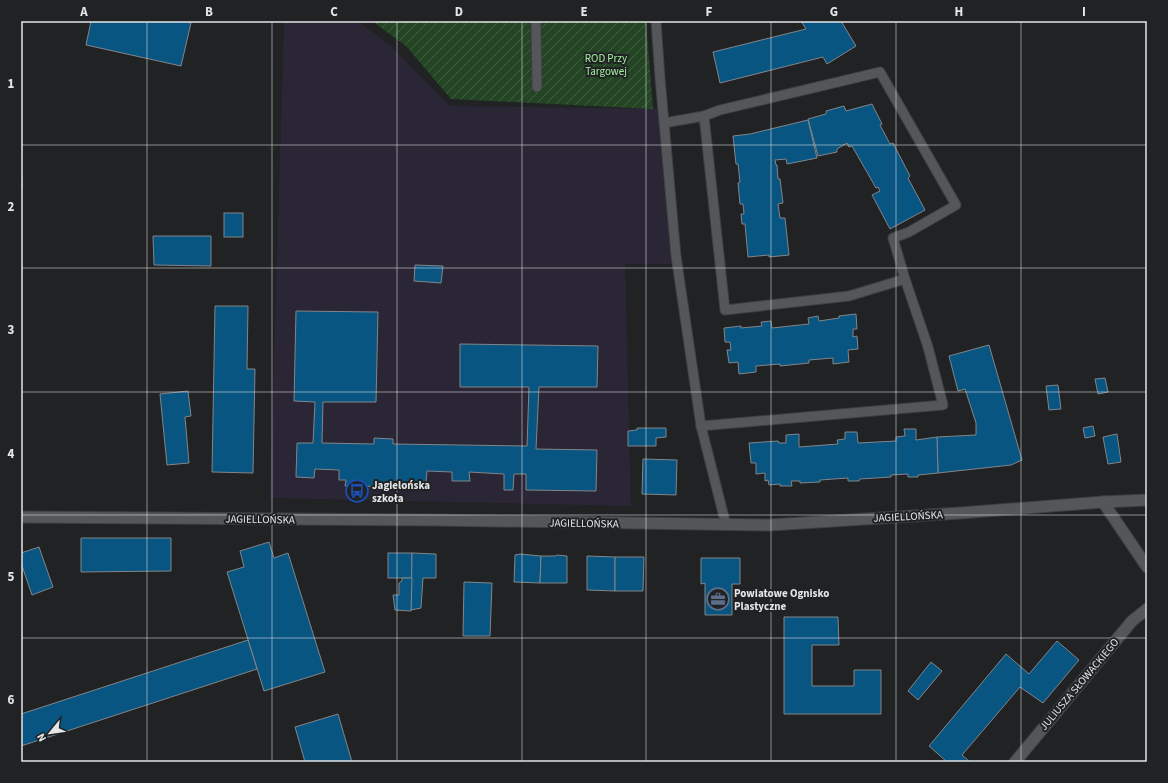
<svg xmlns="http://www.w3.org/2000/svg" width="1168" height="783" viewBox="0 0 1168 783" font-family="'Source Sans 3',sans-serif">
  <defs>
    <pattern id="garden-furrows" width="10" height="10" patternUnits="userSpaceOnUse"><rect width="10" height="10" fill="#234523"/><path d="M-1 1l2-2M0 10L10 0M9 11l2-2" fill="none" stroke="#436043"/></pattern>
  </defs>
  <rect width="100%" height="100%" fill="#202224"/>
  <polygon fill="#2b2636" points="284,21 357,21 391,46 450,106 657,109 671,264 625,264 631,506 270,498"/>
  <polygon fill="url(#garden-furrows)" points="372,21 646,21 653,109 451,99 406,46"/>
  <g fill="#095582" stroke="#828588">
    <polygon points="91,21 183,21 191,23 181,66 86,45"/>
    <polygon points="801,21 841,21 856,46 827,64 823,57 720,83 713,52 806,29"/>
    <polygon points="872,104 882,124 880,125 890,144 893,143 910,176 908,178 925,210 890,229 872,195 880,191 878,187 876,188 852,146 849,147 847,143 837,149 837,152 818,156 808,119 826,114 826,111 844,106 846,111"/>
    <polygon points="808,120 817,158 787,164 786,159 775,160 776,165 777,165 778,179 780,179 783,203 778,204 780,218 785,218 789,255 769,257 769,255 748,257 745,224 742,224 741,214 744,214 743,204 740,204 738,183 740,182 738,164 736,164 733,136 750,134"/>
    <polygon points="21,149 22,188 21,188"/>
    <rect x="224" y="213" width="19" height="24"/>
    <polygon points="153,236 211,236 211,266 154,265"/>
    <polygon points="415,265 443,266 441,283 414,281"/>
    <polygon points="215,306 248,306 247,369 255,369 253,473 212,472"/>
    <polygon points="296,311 378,312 376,402 323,402 322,443 374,444 374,438 393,439 393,444 527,446 529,387 460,387 460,344 598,346 597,387 539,387 536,449 597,450 596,491 526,490 526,474 514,474 513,490 504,490 504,474 469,472 470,481 452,481 452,472 427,471 426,482 420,482 420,487 345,486 346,480 339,480 339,470 315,469 314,478 296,477 297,443 313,443 315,402 294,401"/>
    <polygon points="856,314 857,329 853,329 853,337 857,336 858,349 848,350 849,362 833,364 833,358 809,360 809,363 780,366 780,364 756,366 756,372 739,374 738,362 729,363 727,350 731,350 730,342 725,342 724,328 741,326 741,328 762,326 761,322 771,321 772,328 809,324 808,318 818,316 819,321 839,318 839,316"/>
    <polygon points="989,345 1022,460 1011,465 938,473 937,437 976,435 976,423 965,389 958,391 949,356"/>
    <polygon points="1105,378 1108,392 1098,394 1095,379"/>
    <polygon points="1058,385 1061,409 1049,410 1046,386"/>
    <polygon points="188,391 191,416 185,417 189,463 167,465 160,394"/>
    <polygon points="1093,426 1095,436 1085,438 1083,428"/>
    <polygon points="637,428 666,428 666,437 656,438 656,446 628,446 628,431 637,430"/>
    <polygon points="904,429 916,429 916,440 937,437 938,473 918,475 918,477 908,477 908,474 891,475 891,477 860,479 859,481 848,481 848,478 820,480 820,482 800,483 800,481 791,481 792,486 780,486 780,484 769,485 768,480 765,481 765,473 756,474 756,463 751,463 749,443 778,441 779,443 786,443 786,435 799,434 799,447 838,444 837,440 845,439 845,432 857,432 858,443 896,441 896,437 905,436"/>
    <polygon points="1117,434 1121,462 1108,464 1103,437"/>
    <polygon points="643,459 677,460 676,495 642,494"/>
    <polygon points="81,538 171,538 171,571 81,572"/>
    <polygon points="269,542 274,558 288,553 325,672 264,691 227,572 244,567 240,551"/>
    <polygon points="39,547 53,587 32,595 21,563 21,553"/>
    <rect x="388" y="553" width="24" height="25"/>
    <polygon points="412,553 436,554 436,578 423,578 421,608 411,610"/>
    <polygon points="520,554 541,556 540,583 514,582 515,555"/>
    <polygon points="557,555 567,556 567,583 540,583 541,556 555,556"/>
    <polygon points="587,556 615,557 615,591 587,590"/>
    <polygon points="615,557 644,557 643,591 615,591"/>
    <polygon points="701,558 740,558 740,584 732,584 732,615 705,615 705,583 701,584"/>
    <polygon points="402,578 412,578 411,611 395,610 393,595 399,595 399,583 402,581"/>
    <polygon points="464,582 492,583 490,636 463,636"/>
    <polygon points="784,617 838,617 839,645 812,645 812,686 854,686 854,670 881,670 881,714 784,714"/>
    <polygon points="248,640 257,669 21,746 21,714"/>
    <polygon points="1057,641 1079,660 1043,703 1020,687 962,755 970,762 947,762 929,746 1006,654 1029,674"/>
    <polygon points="931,662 942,671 918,700 908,691"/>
    <polygon points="338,714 352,762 305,762 295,727"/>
  </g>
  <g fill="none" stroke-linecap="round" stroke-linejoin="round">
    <g stroke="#3d3f41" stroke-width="11">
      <g id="service">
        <polyline points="536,21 537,87"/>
        <polyline points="656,21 660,78 676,256 701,426 726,525"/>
        <polyline points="664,123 704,116"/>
        <polyline points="701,426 943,405 928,347 905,279 893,238 909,232 956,205 880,72 720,110 704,116 725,310 849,296 905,279"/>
      </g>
    </g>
    <g stroke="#3d3f41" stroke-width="13">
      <g id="minor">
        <polyline points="1103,502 1147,567"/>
        <polyline points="21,517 434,520 770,525 960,513 1103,502 1147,500"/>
        <polyline points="1015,762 1132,621 1147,609"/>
      </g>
    </g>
    <use href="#service" stroke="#545659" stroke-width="9"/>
    <use href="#minor" stroke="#545659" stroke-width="11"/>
  </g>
  <path fill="none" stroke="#e3e5e6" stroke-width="1" stroke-opacity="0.55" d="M147 21V762M272 21V762M397 21V762M522 21V762M646 21V762M771 21V762M896 21V762M1021 21V762M21 145H1147M21 268H1147M21 392H1147M21 515H1147M21 638H1147"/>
  <defs>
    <g id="bus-ring" transform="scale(1.15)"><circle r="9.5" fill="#202224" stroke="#1a4fb4" stroke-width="1.5"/><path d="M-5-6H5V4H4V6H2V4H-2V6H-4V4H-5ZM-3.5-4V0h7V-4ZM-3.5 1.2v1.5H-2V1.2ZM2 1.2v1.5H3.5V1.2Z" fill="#1a4fb4"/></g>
    <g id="office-ring" transform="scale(1.15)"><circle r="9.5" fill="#202224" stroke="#5c6f8a" stroke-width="1.5"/><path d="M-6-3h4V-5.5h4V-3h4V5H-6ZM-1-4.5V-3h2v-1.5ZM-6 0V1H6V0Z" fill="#5c6f8a"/></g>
  </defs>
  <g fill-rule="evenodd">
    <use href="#bus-ring" x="357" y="491"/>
    <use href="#office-ring" x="718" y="599"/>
  </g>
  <g text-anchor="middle" stroke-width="4" stroke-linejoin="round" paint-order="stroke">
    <g font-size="11" fill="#a3efa0" stroke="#202224">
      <text x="606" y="62">ROD Przy<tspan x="606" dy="13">Targowej</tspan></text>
    </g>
    <g font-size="11" font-weight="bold" fill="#e3e5e6" stroke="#202224" text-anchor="start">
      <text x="372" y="489">Jagielońska<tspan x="372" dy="13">szkoła</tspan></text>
      <text x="734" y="597">Powiatowe Ognisko<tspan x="734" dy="13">Plastyczne</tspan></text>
    </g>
    <g font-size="11" fill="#e3e5e6" stroke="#202224">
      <text transform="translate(908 516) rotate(-3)" y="4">JAGIELLOŃSKA</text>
      <text transform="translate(260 519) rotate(1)" y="4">JAGIELLOŃSKA</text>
      <text transform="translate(584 523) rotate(1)" y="4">JAGIELLOŃSKA</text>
      <text transform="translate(1079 684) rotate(-50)" y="4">JULIUSZA SŁOWACKIEGO</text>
    </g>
  </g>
  <rect width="1168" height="783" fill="none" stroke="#202224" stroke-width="44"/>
  <g transform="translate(50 733) rotate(241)" stroke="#202224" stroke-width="3" paint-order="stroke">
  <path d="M0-3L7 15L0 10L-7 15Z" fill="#e3e5e6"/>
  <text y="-6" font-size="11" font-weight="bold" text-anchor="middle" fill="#e3e5e6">N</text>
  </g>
  <rect x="22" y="22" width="1124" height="739" fill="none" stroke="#e3e5e6" stroke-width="1.5"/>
  <g font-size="13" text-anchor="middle" font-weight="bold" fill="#e3e5e6">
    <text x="84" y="16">A</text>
    <text x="209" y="16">B</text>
    <text x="334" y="16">C</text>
    <text x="459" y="16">D</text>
    <text x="584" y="16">E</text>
    <text x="709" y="16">F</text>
    <text x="834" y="16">G</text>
    <text x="959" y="16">H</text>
    <text x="1084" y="16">I</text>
    <text x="11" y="88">1</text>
    <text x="11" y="211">2</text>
    <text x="11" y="334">3</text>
    <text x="11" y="458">4</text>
    <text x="11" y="581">5</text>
    <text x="11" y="704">6</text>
  </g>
</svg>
